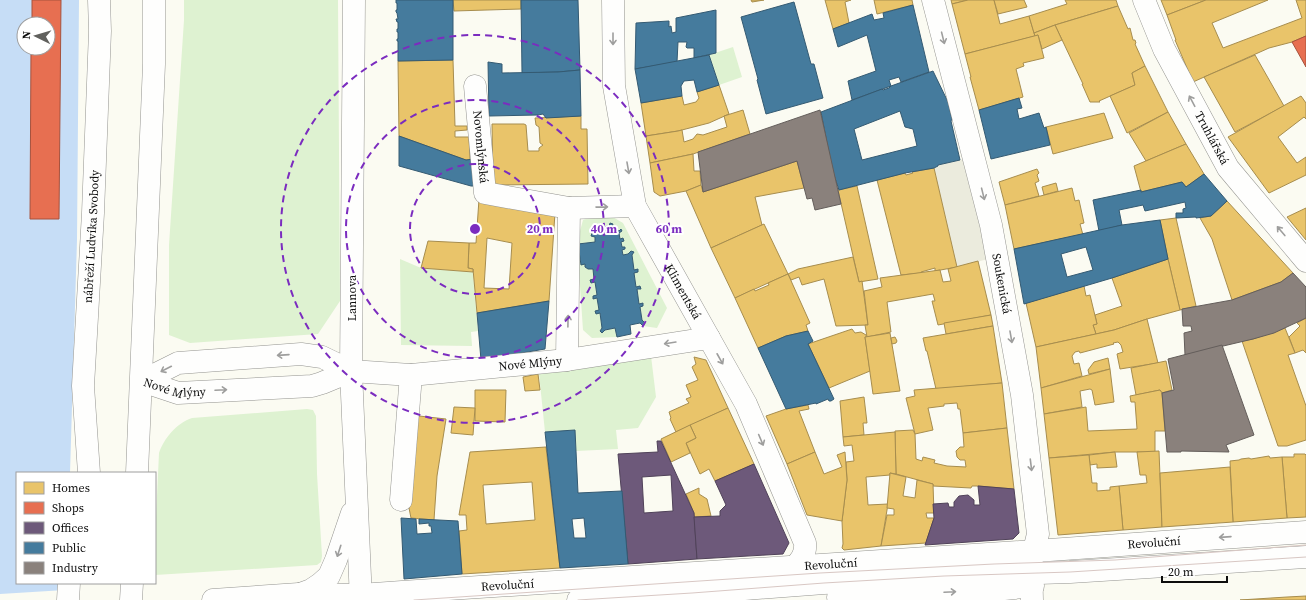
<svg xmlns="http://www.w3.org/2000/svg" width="1306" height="600" viewBox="0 0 1306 600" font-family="'Source Serif 4',serif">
  <rect width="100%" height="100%" fill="#fbfbf2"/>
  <g fill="#def2d1">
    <polygon points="184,0 338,0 340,301 318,334 190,343 169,335 169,245 184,20"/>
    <polygon points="733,47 742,77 719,85 709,55"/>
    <polygon points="594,216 611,216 623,223 667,308 657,328 643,326 645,323 642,320 640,307 643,306 643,303 639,304 637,289 641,289 640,286 636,287 634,273 638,272 638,269 634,270 632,255 634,252 631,251 628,254 623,255 622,250 625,249 625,247 622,247 621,242 624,241 623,239 620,239 619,233 622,231 621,229 619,231 612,227 613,224 610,223 609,226 602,227 600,224 598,225 599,228 596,234 593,233 595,237 595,242 579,244 581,264 585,264 586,267 588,269 593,269 594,279 590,280 591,282 595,282 597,295 593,296 593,299 597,298 599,310 595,311 596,314 600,313 602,328 600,331 602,333 605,330 615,328 617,337 592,338 583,330 577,242 583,220"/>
    <polygon points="400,259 421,268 473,272 478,331 471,332 472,346 401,345"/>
    <polygon points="651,356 656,397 638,428 616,430 618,449 576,451 575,431 545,432 539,374 610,361"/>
    <path d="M307 409 313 410 316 416 317 474 322 556 321 562 317 565 155 575V539L159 453C164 438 177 423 192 418Z"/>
  </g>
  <polygon fill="#ebebdd" points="969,158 992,258 957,267 934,168 939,166 938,165"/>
  <path fill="#c6ddf6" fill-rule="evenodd" d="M0 0H79L77 240 70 473H17V583H63L62 600H0ZM24 24H48V48H24Z"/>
  <polygon fill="#fbfbf2" points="65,590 64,600 0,600 0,594"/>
  <g fill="#e9c46a" stroke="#a78d4e" fill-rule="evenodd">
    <polygon points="453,0 521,0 521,9 454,11"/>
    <polygon points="751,0 764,0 752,2"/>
    <polygon points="825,0 851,0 845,2 849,23 833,29"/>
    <polygon points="874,0 912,0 913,5 877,14"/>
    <polygon points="951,0 968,0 952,4"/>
    <polygon points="968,0 994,0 1000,24 1029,16 1035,36 965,54 952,4"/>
    <polygon points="994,0 1024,0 1027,7 998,14"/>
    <polygon points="1065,0 1116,0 1118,6 1055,25 1034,33 1029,16 1067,4"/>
    <polygon points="1161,0 1206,0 1167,15"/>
    <polygon points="1206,0 1268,0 1212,23 1223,48 1302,18 1296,0 1306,0 1306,36 1292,42 1269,48 1193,82 1175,40 1176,40 1167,15"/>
    <polygon points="1118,6 1128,29 1130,28 1133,40 1135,40 1136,43 1135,44 1145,66 1132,73 1135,85 1099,101 1100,102 1090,102 1082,84 1083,84 1055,25"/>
    <polygon points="1055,25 1062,40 1042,49 1038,35 1035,36 1034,33"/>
    <polygon points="1038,35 1044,58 1023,63 1024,66 1016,69 1023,97 979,110 970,77 971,77 965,54"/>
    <polygon points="1255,55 1284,106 1235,132 1204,77"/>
    <polygon points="453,60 455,126 467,126 467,130 455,131 455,137 469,137 470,160 466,160 399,136 398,61"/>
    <polygon points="1145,66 1168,112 1127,133 1110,96 1135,85 1132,73"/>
    <polygon points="719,85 729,114 709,123 678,131 646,136 641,103 682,96 684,105 696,102 699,98 697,92"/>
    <polygon points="1301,96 1306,103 1306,119 1304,117 1278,137 1297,163 1306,157 1306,175 1269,193 1228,137"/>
    <polygon points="743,110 750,134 693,154 650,163 646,136 678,131 682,130 684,142 693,139 697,134 703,135 727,127 724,116"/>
    <polygon points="1168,112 1186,144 1146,161 1129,133"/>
    <polygon points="1104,113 1113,138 1053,154 1046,127"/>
    <polygon points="581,116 581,129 587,129 588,184 493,185 492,124 524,124 526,125 528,151 539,151 539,148 543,145 540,143 539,127 536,125 535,118"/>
    <polygon points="1186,144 1204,174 1186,187 1182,182 1141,192 1134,166"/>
    <polygon points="693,154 694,171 700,171 701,185 686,191 660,196 654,192 650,163"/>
    <polygon points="797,161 804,188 755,197 762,225 711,248 686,191 701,185 703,192"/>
    <polygon points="934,168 957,267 935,271 935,268 921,272 921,273 901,275 877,180 905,173 906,175 913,173 912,172"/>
    <polygon points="1037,169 1039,173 1037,175 1039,181 1035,183 1039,196 1005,205 999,182"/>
    <polygon points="1056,183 1058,191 1044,195 1042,187"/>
    <polygon points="857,186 878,279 859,282 838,190"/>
    <polygon points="1072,188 1075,201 1079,200 1084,223 1080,224 1083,235 1060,239 1014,249 1005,205"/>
    <path d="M479 199 555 213 549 301 477 313 473 269 468 268 469 243H476ZM487 238 512 243 509 289 484 288Z"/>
    <polygon points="1227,201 1293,273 1281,282 1232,300 1212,239 1200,218 1211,216"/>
    <polygon points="1306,208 1306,240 1287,217"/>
    <polygon points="1176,218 1196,306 1180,310 1168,259 1160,220"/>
    <polygon points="764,224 788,274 735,298 711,248"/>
    <polygon points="428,241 469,243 468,268 473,269 473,272 421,268"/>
    <polygon points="853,257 859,282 862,281 868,325 836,326 824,279 802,285 799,277 791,280 788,274 798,269"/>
    <polygon points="1168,259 1180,310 1147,319 1114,330 1096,334 1093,325 1097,324 1095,315 1122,306 1112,278"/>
    <polygon points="978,261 991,315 938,325 932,301 935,301 933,294 887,302 891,332 867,337 865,325 868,325 864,291 882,287 880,278 940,270 943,282 951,281 948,269"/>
    <polygon points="788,274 810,323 806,325 808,331 786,336 758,348 735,298 754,289 755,291 769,285 768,283"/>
    <polygon points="1084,286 1086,296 1090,295 1097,324 1093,325 1096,334 1036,347 1026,303"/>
    <polygon points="991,315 993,326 946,334 944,323"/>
    <polygon points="1306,318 1306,353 1303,350 1295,353 1289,337 1300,326 1297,323"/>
    <polygon points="1147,319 1158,363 1120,369 1117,354 1123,352 1121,345 1118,342 1113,343 1114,344 1080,353 1079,351 1075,352 1072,356 1074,364 1079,363 1082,376 1041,388 1036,347 1114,330"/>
    <polygon points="993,326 1002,383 936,389 927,351 926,351 923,338"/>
    <polygon points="1285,328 1295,353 1288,355 1306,406 1306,440 1287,446 1278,446 1242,341 1253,339"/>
    <polygon points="852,329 855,333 861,332 866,335 867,337 865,337 870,371 829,388 808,344"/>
    <polygon points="890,333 900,391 873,394 865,337"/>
    <polygon points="895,337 897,341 896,343 892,344 891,338"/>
    <polygon points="694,357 706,360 728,408 676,432 670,419 671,418 669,412 689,403 686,399 691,397 686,385 698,380 692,367 696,364"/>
    <polygon points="1108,358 1110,369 1089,374 1088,370 1094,362"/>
    <polygon points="1166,361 1172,390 1162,393 1160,390 1136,395 1131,368"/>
    <polygon points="1110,369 1114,402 1095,405 1092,390 1090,389 1080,391 1082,407 1044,414 1041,388"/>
    <polygon points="538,374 540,390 525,391 523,377"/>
    <polygon points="1002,383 1007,428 963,433 960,409 958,409 957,403 944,404 944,406 928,408 933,430 915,434 906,398 915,396 914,390"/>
    <polygon points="475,390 506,390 505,422 475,421"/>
    <polygon points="1160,390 1162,393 1165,431 1155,431 1155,452 1115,452 1049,458 1044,414 1086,407 1088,431 1137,429 1135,402 1131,402 1130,396"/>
    <polygon points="864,397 867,423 863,423 864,435 843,437 840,401"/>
    <polygon points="808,405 809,409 799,411 815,452 787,464 766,416 786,409"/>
    <polygon points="454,407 475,408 473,435 451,433"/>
    <polygon points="728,408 754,464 715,481 709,469 700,474 686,443 696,438 690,425"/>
    <polygon points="419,416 446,419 437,476 434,520 411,518 409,508 411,474 417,419"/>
    <polygon points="690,425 696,438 686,443 690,453 671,462 661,439"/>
    <polygon points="1007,428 1014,489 978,486 972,486 971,488 933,486 933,484 896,474 895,431 913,430 915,434 916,459 922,461 923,457 935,460 934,463 947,466 966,467 965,460 960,460 957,457 956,451 960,447 964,447 963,433"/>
    <polygon points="895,432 896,474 890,473 890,475 866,477 868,505 888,504 881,546 844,550 842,548 843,544 842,521 847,480 846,462 854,461 852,445 844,446 843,437"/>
    <path d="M546 447 560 568 462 574 459 531 467 530 466 515H459L470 452ZM532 482 535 520 486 524 483 485Z"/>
    <polygon points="1159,451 1162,527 1123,530 1119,486 1147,483 1146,475 1140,475 1137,452"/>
    <polygon points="815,452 824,474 842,467 837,455 845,452 847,480 842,521 807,515 787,464"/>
    <polygon points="1115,452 1117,467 1097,468 1097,464 1090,465 1089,455"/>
    <polygon points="1294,454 1305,454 1306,455 1306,517 1287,518 1282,457 1294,457"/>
    <polygon points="1089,455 1092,483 1097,483 1097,491 1110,490 1110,487 1119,486 1123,530 1058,535 1049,458"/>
    <polygon points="1269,456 1270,458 1282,457 1287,518 1233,522 1230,461 1239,460 1241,459 1249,458 1251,459"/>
    <polygon points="1230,467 1233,522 1162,527 1160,473"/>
    <polygon points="890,473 906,477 903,496 915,498 917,480 933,484 934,513 926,513 927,518 934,518 926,543 881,546 887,515 894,515 894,509 887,508"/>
    <polygon points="699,488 699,494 707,499 711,516 694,517 694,513 686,494"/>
    <polygon points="1306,596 1306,600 1240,600 1287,597"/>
  </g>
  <g fill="#e76f51" stroke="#a6523d">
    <polygon points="32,0 61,0 59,219 30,219 31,48 48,48 48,24 32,24"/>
    <polygon points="1306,36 1306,67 1292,42"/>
  </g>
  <g fill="#6d597a" stroke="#504259" fill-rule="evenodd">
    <path d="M657 441H661L694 513 697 559 628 564 618 454 658 452ZM671 475 673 511 644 513 642 477Z"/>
    <polygon points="754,464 789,543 783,554 697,559 694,517 720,516 720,511 726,505 715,481"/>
    <polygon points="978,486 1014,489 1019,533 1013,539 925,545 934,518 933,504 948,503 949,507 954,507 954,502 959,496 968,495 974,500 974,505 980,505"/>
  </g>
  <g fill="#457b9d" stroke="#345a72" fill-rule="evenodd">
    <polygon points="396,0 453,0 453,60 398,61 398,41 397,41 397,39 398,39 398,32 397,32 397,29 398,29 398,22 397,22 396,19 398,19 397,13 396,12 396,10 397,10 397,3 396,3"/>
    <polygon points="521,0 578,0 580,70 558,72 522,73"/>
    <polygon points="794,2 811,64 814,64 823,98 766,114 757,80 758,79 741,17"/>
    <polygon points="913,5 929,72 901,82 899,77 889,80 891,86 852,100 848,81 876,71 867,35 838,47 833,29 872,14 874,20 884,18 883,13"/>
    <polygon points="716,10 716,53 694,58 694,48 687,48 686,47 687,42 678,42 677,62 635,69 636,23 669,21 669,27 671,26 672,33 676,32 676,18"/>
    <polygon points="709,55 719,85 697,92 694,80 684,81 681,86 682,96 641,103 635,69"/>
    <polygon points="488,62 502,64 502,73 558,72 580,70 581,116 546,118 543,114 538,115 489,116"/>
    <path d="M933 71 948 102 952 119 951 121 960 160 938 165V166L934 168 905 173 839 190 832 169 821 112 882 89 883 90 889 88 891 86ZM900 111 905 127 913 129 917 146 862 160 854 129Z"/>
    <polygon points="1019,98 1022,108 1017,109 1019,119 1039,113 1044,128 1046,127 1050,145 991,159 979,110"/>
    <polygon points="399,136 466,160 474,159 477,186 471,186 399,166"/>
    <polygon points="1204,174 1227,201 1211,216 1196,218 1196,217 1176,218 1176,213 1183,213 1183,209 1186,208 1185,202 1145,211 1143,205 1119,210 1122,225 1099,231 1093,200 1141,190 1141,192 1182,182 1186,187"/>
    <path d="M1160 220 1168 259 1112 278 1024 304 1014 249 1122 225ZM1086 247 1093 270 1067 277 1061 254Z"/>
    <polygon points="610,223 613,224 612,227 619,231 621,229 622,231 619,233 620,239 623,238 624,241 621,242 622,247 625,247 625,249 622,250 623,255 628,254 631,251 634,252 632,255 634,270 638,269 638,272 634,273 636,287 640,286 641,289 637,289 639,304 643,303 643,306 640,307 642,320 645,323 643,326 640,323 630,325 631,334 617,337 615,328 605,330 602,333 600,331 602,328 600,313 596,314 595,311 599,310 597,298 593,299 593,296 597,295 595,282 591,283 590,280 594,279 593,269 588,269 585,267 585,264 581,265 578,244 595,242 595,237 591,236 592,233 596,234 599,228 598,225 600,224 602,227 609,226"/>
    <polygon points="549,301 545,349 481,360 477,313"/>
    <polygon points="808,331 813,341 808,344 834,399 831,401 829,401 828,399 816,404 816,403 786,409 758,348 786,336"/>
    <path d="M575 430 578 493 622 491 628 564 560 568 545 432ZM584 518 586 538H574L572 519Z"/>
    <polygon points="401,518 416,519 417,534 432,533 431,526 429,526 429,523 419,524 419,519 458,521 462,574 404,579"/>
  </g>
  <g fill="#8a817c" stroke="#645e5b">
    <polygon points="820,110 841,204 815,210 812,198 807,199 797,161 703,192 698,152"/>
    <polygon points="1293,273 1306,287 1306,318 1274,333 1253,339 1185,355 1184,333 1192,331 1191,326 1183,326 1182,309 1232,300 1281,282"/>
    <polygon points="1222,345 1254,435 1226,445 1229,452 1181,451 1181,452 1167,452 1162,393 1174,390 1168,359"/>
  </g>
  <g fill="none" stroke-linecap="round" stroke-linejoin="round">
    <g stroke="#949490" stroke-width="23">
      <g id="minor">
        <polyline points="354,0 351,371 361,600"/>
        <path id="s1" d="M613 0 614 86 635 206 746 404 805 543C806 553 802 560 795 566"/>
        <path id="s2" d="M933 0 991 225 1022 395 1038 534 1031 563 1032 600"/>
        <path id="s3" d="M1144 0 1164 49 1228 168 1306 261"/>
        <path id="s4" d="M475 86 485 193 569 208 635 206"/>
        <polyline points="567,360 569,208"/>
        <path id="s5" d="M142 381 178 363 301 354 322 357 351 371 411 375 567 360 709 338"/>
        <path id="s6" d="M142 381 178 393 312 386 322 383 351 371"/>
        <path id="s7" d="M89 473 83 386 93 213 100 31 99 0"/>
        <polyline points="137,473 154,64 154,0"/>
        <polyline points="401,500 411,375"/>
        <polyline points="300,594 311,590 320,584 329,576 336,560 352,513"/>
        <polyline points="838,597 995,590 1033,586"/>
        <polyline points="68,600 69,583"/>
        <polyline points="131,600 132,583"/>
        <path id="s8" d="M213 600 299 594 360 595 402 592 1035 551 1306 532"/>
        <polyline points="578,600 692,593 824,583 944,576 1070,572 1306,557"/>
      </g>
    </g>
    <use href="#minor" stroke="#fefefd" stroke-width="22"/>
    <g stroke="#d8c7c3" stroke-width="1">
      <polyline points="414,600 820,573 994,564 1115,560 1306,545"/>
      <polyline points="578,600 692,593 824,583 944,576 1070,572 1306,557"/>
    </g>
  </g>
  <defs><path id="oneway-shaft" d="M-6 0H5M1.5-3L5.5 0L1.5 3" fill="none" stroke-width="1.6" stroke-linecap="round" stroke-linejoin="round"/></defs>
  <g stroke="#9e9e9d">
    <use href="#oneway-shaft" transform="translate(943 38) rotate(76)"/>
    <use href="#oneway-shaft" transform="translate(613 39) rotate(90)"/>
    <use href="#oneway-shaft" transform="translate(1192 101) rotate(-118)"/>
    <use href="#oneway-shaft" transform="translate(628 168) rotate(80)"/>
    <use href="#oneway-shaft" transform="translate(983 194) rotate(76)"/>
    <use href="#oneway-shaft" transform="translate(602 207) rotate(-1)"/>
    <use href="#oneway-shaft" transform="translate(1281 231) rotate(-130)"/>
    <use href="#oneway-shaft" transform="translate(568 321) rotate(-89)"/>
    <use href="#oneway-shaft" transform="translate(1011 337) rotate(80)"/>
    <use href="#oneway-shaft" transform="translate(670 343) rotate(171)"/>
    <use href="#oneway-shaft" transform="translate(283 355) rotate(176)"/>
    <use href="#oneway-shaft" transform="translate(720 359) rotate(61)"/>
    <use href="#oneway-shaft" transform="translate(166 369) rotate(153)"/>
    <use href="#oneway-shaft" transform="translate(221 390) rotate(-3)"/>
    <use href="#oneway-shaft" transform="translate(761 440) rotate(67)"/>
    <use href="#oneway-shaft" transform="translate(1031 465) rotate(83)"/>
    <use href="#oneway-shaft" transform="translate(1225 537) rotate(176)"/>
    <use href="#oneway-shaft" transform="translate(339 551) rotate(108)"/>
    <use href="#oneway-shaft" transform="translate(950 592) rotate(-3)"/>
  </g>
  <g fill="none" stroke="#7b2cbf" stroke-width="2" stroke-dasharray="7 5">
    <circle cx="475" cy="229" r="65"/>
    <circle cx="475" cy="229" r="129"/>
    <circle cx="475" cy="229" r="194"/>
  </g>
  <g text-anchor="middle" stroke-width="4" stroke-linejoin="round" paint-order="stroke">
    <g font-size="12" fill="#0d0d0d" stroke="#fff">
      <text dy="4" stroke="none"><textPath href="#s3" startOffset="154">Truhlářská</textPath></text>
      <text dy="4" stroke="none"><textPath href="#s4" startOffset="61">Novomlýnská</textPath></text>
      <text dy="4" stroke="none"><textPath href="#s7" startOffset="237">nábřeží Ludvíka Svobody</textPath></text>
      <text dy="4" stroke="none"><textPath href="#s2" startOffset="292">Soukenická</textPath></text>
      <text dy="4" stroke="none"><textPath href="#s1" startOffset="306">Klimentská</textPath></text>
      <text transform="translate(352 298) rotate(-90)" y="4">Lannova</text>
      <text dy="4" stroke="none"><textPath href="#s5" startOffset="397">Nové Mlýny</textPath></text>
      <text dy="4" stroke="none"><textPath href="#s6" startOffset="34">Nové Mlýny</textPath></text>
      <text dy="4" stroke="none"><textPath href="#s8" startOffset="943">Revoluční</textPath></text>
      <text dy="4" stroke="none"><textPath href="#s8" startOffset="619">Revoluční</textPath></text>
      <text dy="4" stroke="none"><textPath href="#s8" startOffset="295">Revoluční</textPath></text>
    </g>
  </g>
  <circle cx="475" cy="229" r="6" fill="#7b2cbf" stroke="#fff" stroke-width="2"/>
  <g font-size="12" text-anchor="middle" font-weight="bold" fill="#7b2cbf" stroke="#fff" stroke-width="4" stroke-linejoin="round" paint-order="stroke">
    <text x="540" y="233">20 m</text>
    <text x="604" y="233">40 m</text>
    <text x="669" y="233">60 m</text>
  </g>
  <rect x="16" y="472" width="140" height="112" fill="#ffffff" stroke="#9e9e9e"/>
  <rect x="24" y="482" width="20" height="12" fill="#e9c46a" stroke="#9e9e9e"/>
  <text x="52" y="492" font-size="12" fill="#0d0d0d">Homes</text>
  <rect x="24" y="502" width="20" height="12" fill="#e76f51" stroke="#9e9e9e"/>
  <text x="52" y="512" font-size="12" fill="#0d0d0d">Shops</text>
  <rect x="24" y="522" width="20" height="12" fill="#6d597a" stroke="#9e9e9e"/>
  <text x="52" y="532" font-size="12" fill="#0d0d0d">Offices</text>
  <rect x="24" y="542" width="20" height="12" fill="#457b9d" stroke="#9e9e9e"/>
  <text x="52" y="552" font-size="12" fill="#0d0d0d">Public</text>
  <rect x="24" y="562" width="20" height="12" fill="#8a817c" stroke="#9e9e9e"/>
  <text x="52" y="572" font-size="12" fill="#0d0d0d">Industry</text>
  <g transform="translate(36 36) rotate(275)"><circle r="19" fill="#ffffff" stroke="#9e9e9e"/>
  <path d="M0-3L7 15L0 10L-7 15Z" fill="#60605d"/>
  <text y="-6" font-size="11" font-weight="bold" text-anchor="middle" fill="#0d0d0d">N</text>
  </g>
  <path d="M1162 576v6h65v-6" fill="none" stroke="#0d0d0d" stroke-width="2"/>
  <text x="1168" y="576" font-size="12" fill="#0d0d0d" stroke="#ffffff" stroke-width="3" paint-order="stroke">20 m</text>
</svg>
